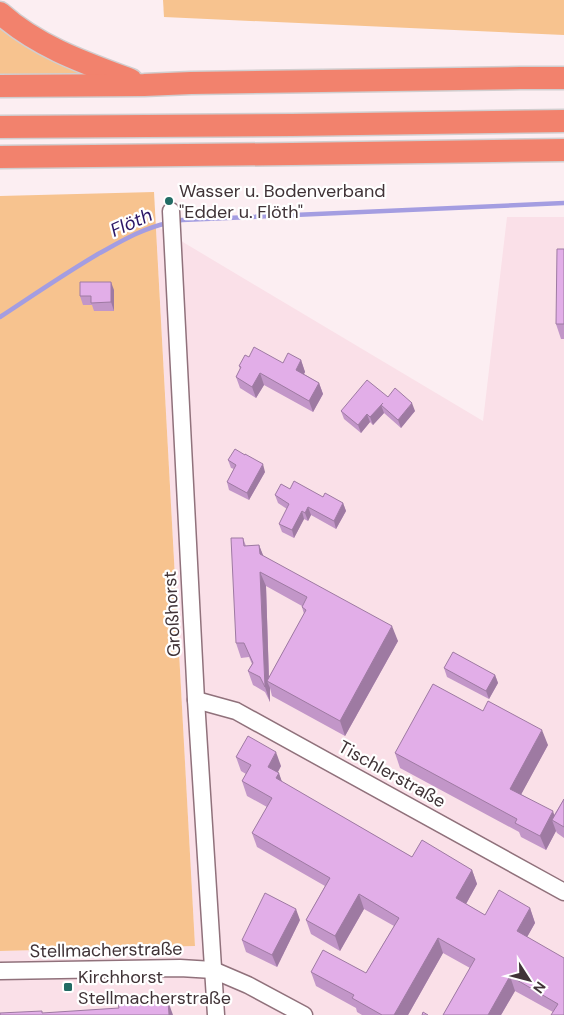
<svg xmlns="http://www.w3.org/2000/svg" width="564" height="1015" viewBox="0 0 564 1015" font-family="'DM Sans',sans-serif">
  <rect width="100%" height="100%" fill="#fceef2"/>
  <polygon fill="#fae0e8" points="507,217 564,217 564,1015 0,1015 0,951 195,946 156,226 483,421"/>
  <g fill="#f7c38f">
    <polygon points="163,0 564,0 564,35 164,17"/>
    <polygon points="0,26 89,74 0,75"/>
    <polygon points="154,192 195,946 0,951 0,196"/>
  </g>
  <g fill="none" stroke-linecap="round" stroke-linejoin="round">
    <g stroke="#a49de1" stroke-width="4.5">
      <polyline points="176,221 182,220 564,203"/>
      <path d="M0 317C32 296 64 274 98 254 120 242 143 228 168 223"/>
    </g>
    <g stroke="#90717b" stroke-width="19">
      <g id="minor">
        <polyline points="171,211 196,700 216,1015"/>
        <polyline points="196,700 236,711 564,892"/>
        <polyline points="0,971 180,968 213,970 248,985 304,1015"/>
      </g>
    </g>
    <g stroke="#d1cecf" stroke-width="25">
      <g id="highway">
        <path d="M0 13C38 47 85 63 131 80"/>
        <polyline points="0,86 144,85 191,83 520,78 564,78"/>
        <polyline points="0,127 292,125 564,121"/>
        <polyline points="0,157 292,154 564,150"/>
      </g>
    </g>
    <use href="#minor" stroke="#fff" stroke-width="16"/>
    <use href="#highway" stroke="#f2826d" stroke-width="22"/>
  </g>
  <g fill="#c296c8" fill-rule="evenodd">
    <polygon points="564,249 564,339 561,339 556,324"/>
    <polygon points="114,290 114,311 94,311 92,305 83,305 80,296"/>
    <polygon points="249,357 283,363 301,360 305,372 304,374 319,383 323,394 313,412 264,385 256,398 240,388 236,377 240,369 239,366"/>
    <polygon points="388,397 415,411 401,428 384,413 373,425 370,422 361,433 344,419 341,411"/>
    <polygon points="228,460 265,472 249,500 229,490 227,482 234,469 231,468"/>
    <polygon points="290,489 323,497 343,503 346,511 336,529 311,515 308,521 304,519 294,538 282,532 279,524 287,509 278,503 275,495"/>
    <path d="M243 538 246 546 259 545 263 556 398 641 345 736 272 696 270 688V702L265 692 253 685 248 671 252 664 249 657 241 658 236 643ZM266 586 302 606V607L304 614 269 677Z"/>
    <polygon points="444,668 495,675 498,683 489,699 447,677"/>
    <polygon points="483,711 548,745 521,794 554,815 564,799 564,838 557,833 556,831 546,850 521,837 519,832 400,768 395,753"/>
    <polygon points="236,757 281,766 278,772 282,782 412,857 472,870 477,884 466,904 485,915 530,908 535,923 527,937 564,1015 553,1012 515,991 501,1015 443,1015 470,968 443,953 408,1015 362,1015 357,1012 356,1008 316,986 311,972 366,973 394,926 364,909 340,951 311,934 306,920 325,886 257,847 252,833 267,807 247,796 242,781 246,774 241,771"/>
    <polygon points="300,920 277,967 246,952 242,940"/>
  </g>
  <g fill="#9e7aa2">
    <polygon points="111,282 114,290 114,311 111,302"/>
    <polygon points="301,360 305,372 300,381 296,370"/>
    <polygon points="260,373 264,385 256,398 252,387"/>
    <polygon points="319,383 323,394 313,412 309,401"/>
    <polygon points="412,403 415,411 401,428 398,420"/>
    <polygon points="381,405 384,413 373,425 370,417"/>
    <polygon points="367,414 370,422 361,433 358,425"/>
    <polygon points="263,464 265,472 249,500 247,493"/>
    <polygon points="343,503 346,511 336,529 334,521"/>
    <polygon points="308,507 311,515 308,521 305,513"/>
    <polygon points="302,511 304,519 294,538 292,530"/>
    <polygon points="259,545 265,560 260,554"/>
    <polygon points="260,572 266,586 269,682 267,681 270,688 270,702 265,687"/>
    <polygon points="392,626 398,641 345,736 340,721"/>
    <polygon points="495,675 498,683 489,699 486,691"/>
    <polygon points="542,730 548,745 516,804 510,789"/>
    <polygon points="276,752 281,766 273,781 268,767"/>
    <polygon points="279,773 284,788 276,778"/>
    <polygon points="553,811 557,823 552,820 556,831 546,850 540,836"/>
    <polygon points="472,870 477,884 461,913 456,898"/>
    <polygon points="359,894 364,909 340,951 335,936"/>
    <polygon points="530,908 535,923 522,946 517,931"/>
    <polygon points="296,909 300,920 277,967 272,955"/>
    <polygon points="438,938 443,953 408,1015 394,1015"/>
    <polygon points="510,976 515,991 501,1015 488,1015"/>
    <polygon points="168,1001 173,1015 169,1015"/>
  </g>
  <g fill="#e2aee8" stroke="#9e7aa2">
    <polygon points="557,249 564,249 564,324 556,324"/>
    <polygon points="80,282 111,282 111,302 91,303 91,296 80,296"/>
    <polygon points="254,347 283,363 288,353 301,360 296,370 319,383 309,401 260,373 252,387 236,377 241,367 239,366 245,355 249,357"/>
    <polygon points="367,380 388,397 395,388 412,403 398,420 381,405 383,403 370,417 367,414 358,425 341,411"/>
    <polygon points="235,449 245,455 245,454 263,464 247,493 227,482 236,465 228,460"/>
    <polygon points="294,481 323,497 325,493 343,503 334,521 308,507 305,513 302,511 292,530 279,524 289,504 275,495 281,484 290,489"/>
    <polygon points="231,538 243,538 244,546 259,545 260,554 392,626 340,721 267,681 306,610 302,607 307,597 260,572 265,687 260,677 248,671 253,663 244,643 236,643"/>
    <polygon points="453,652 495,675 486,691 444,668"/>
    <polygon points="433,684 483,711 488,701 542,730 510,789 553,811 540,836 515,823 517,819 395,753"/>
    <polygon points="248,736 276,752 268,767 279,773 276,778 412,857 422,840 472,870 456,898 485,915 499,890 530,908 517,931 564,958 564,1015 551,1015 558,1004 510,976 488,1015 443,1015 475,959 438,938 394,1015 382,1015 352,998 354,995 311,972 323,950 366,973 399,918 359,894 335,936 306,920 330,878 252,833 272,798 242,781 251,765 236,757"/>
    <polygon points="564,799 564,827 552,820"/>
    <polygon points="265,893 296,909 272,955 242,940"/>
    <polygon points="168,1001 169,1015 0,1015 0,1013 42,1011 42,1013 119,1008 118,1004"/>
    <polygon points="423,1012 428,1015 422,1015"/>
  </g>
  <g fill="#226b64" stroke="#fff" stroke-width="2">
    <circle cx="169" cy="201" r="5"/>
    <rect x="63" y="982" width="10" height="10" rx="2.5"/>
  </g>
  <g text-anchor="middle" stroke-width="4.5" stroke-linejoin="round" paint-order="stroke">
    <g font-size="18" fill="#403337" stroke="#fff" text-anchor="start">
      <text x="179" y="197">Wasser u. Bodenverband<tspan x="179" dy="21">"Edder u. Flöth"</tspan></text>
      <text x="78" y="983">Kirchhorst<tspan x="78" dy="21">Stellmacherstraße</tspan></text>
    </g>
    <g font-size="18" fill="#403337" stroke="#fff">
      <text transform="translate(172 614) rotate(-93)" y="6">Großhorst</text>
      <text transform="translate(392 774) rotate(29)" y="6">Tischlerstraße</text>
      <text transform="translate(106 950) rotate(-1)" y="6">Stellmacherstraße</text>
    </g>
    <g font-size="19" font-style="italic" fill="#2c1665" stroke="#fff">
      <text transform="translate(131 222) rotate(-24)" y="7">Flöth</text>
    </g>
  </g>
  <g transform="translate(529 980) rotate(126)" stroke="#ffffff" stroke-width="4" paint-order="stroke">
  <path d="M0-4L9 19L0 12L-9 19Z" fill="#403337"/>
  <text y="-8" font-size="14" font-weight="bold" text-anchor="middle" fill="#403337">N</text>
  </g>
</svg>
